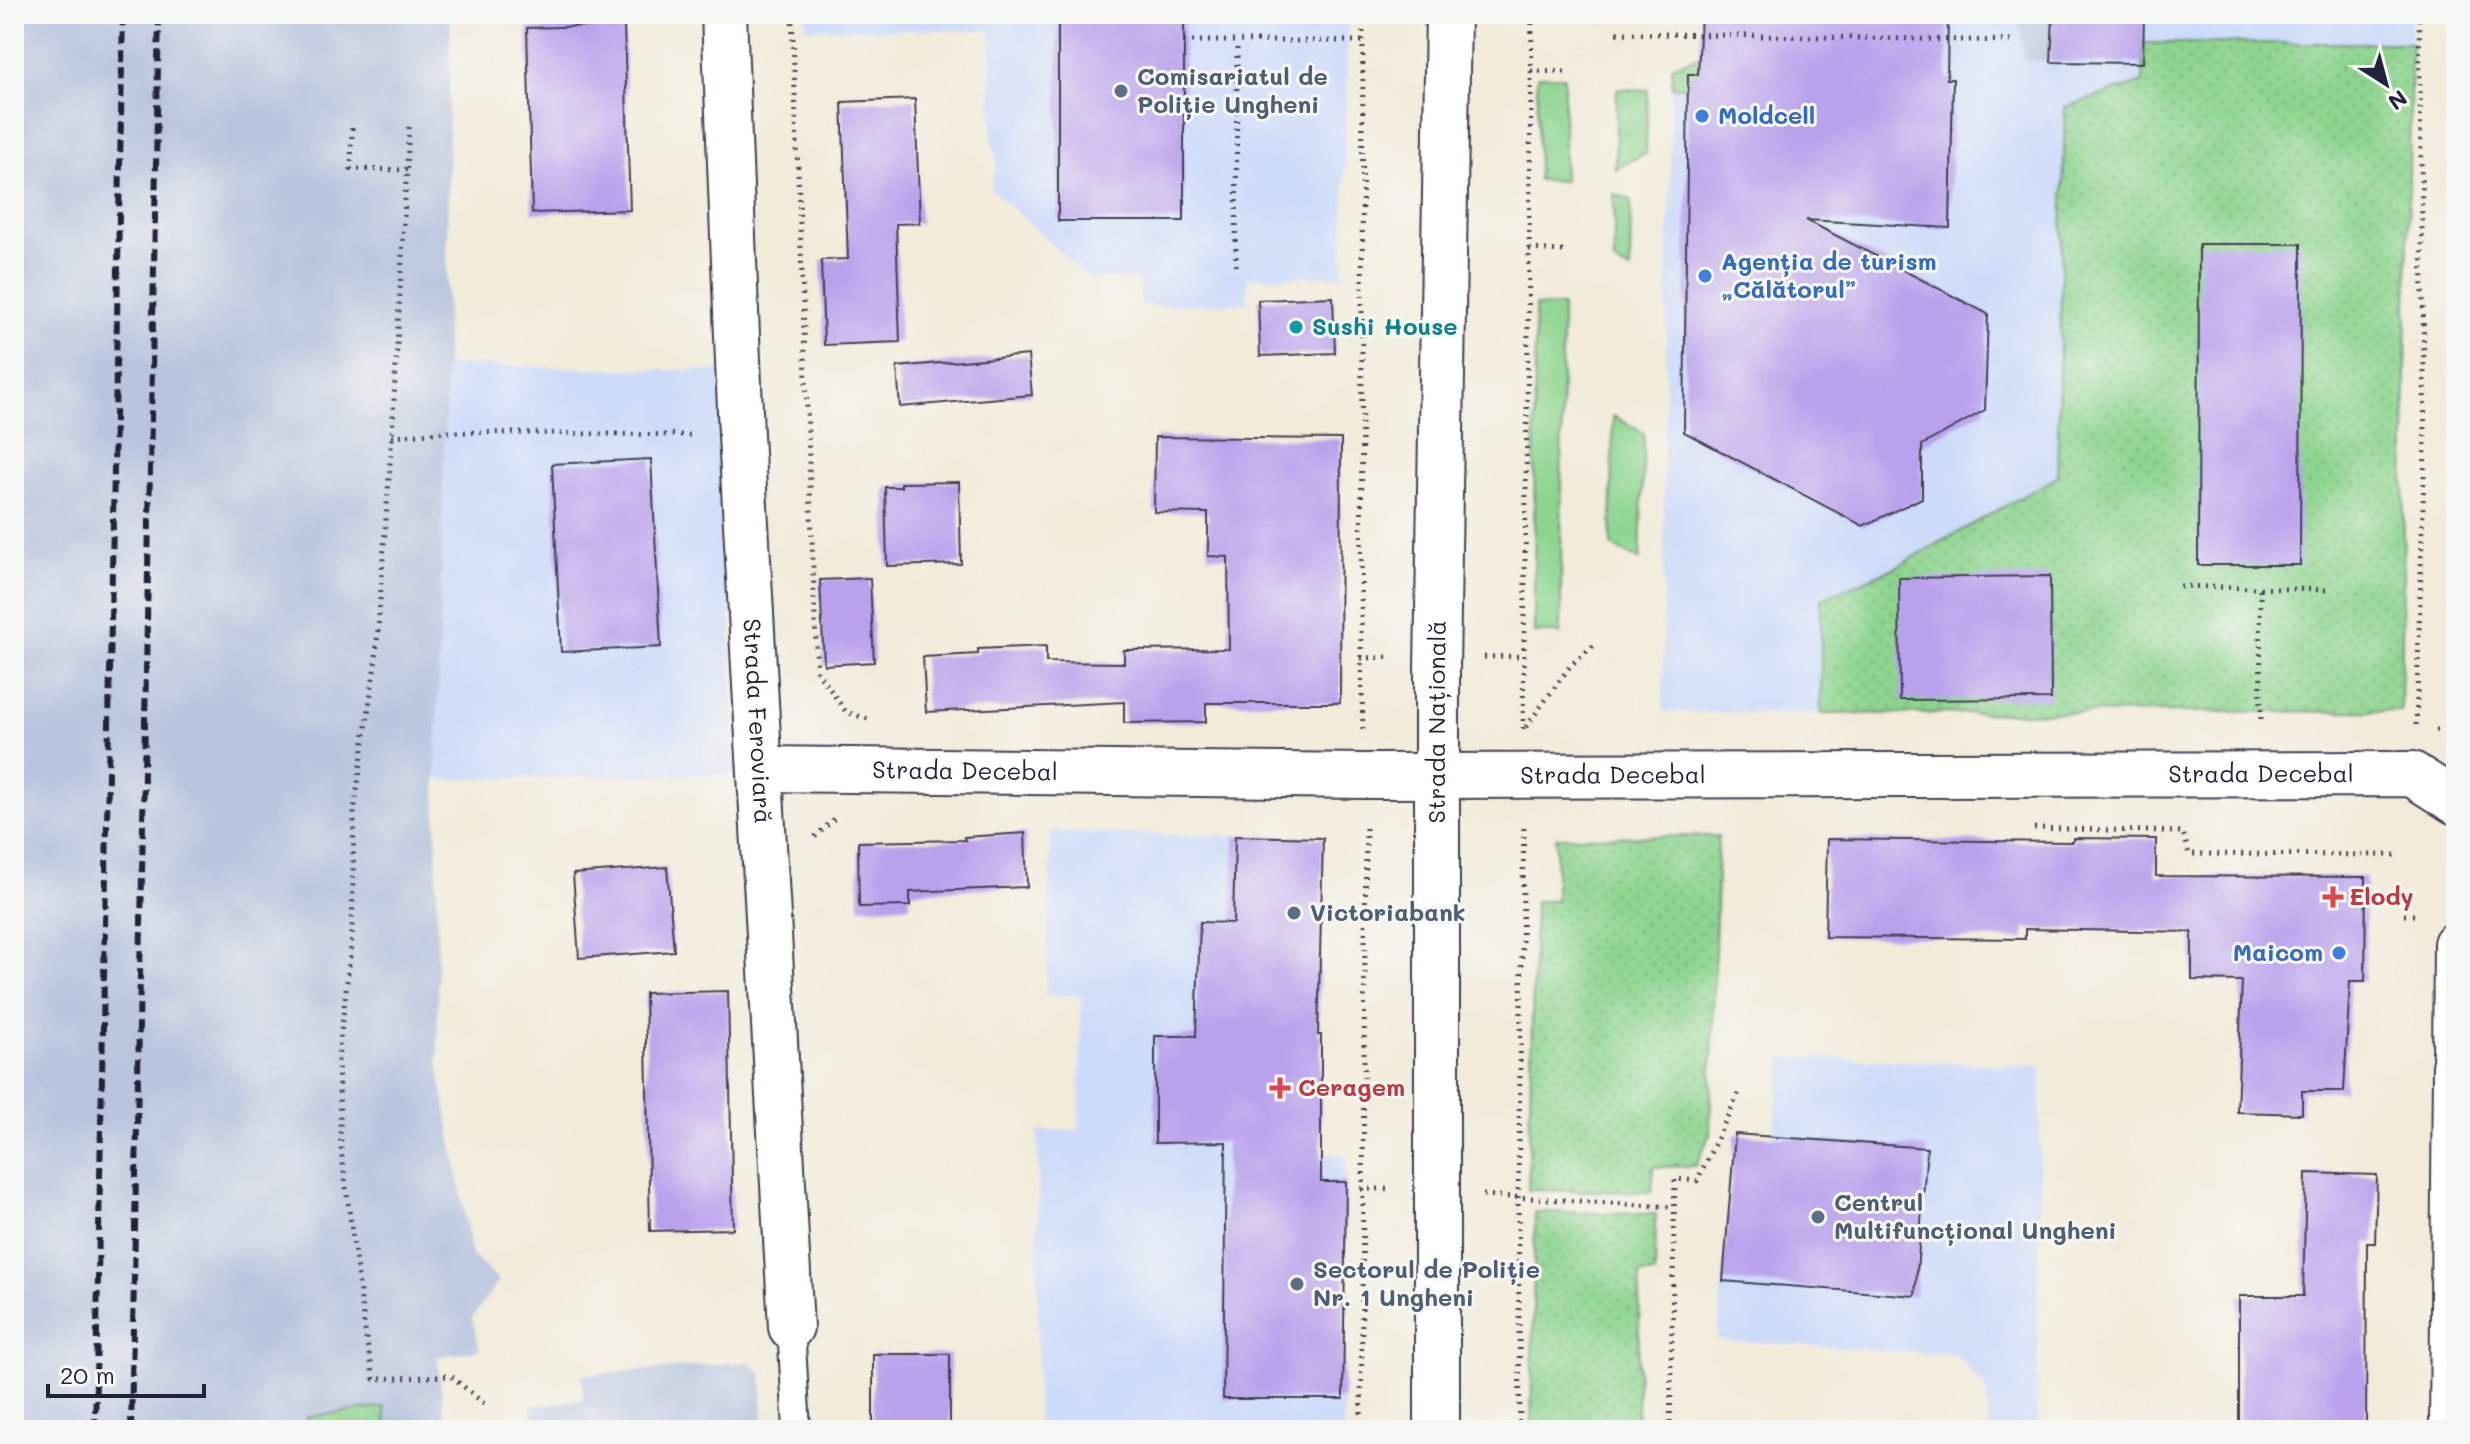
<svg xmlns="http://www.w3.org/2000/svg" width="2470" height="1444" viewBox="0 0 2470 1444" font-family="Mali,sans-serif">
  <defs>
    <pattern id="garden-dots" width="8" height="8" patternUnits="userSpaceOnUse" patternTransform="scale(2)"><rect width="8" height="8" fill="#8dd48e"/><path d="M2 2h.1M6 6h.1" fill="none" stroke="#79b67b" stroke-width="1.8" stroke-linecap="round"/></pattern>
  </defs>
  <rect width="100%" height="100%" fill="#f6f6f2"/>
  <filter id="ink" filterUnits="userSpaceOnUse"><feTurbulence type="fractalNoise" baseFrequency=".0125" numOctaves="2"/><feDisplacementMap in="SourceGraphic" scale="16" xChannelSelector="R" yChannelSelector="G"/><feConvolveMatrix kernelMatrix="1 2 1 2 8 2 1 2 1" color-interpolation-filters="sRGB"/></filter>
  <filter id="wash" filterUnits="userSpaceOnUse"><feTurbulence type="fractalNoise" baseFrequency=".006" numOctaves="4" result="noise"/><feDisplacementMap in="SourceGraphic" scale="32" xChannelSelector="R" yChannelSelector="G"/><feGaussianBlur stdDeviation="1.8" result="paint"/><feColorMatrix in="noise" values="0 0 0 0 0 0 0 0 0 0 0 0 0 0 0 0 0 1.4 0 .05"/><feComposite in="paint" operator="in"/></filter>
  <g filter="url(#wash)">
    <rect width="100%" height="100%" fill="#f2ebd9"/>
    <g fill="#cddbfa">
      <polygon points="805,14 1348,14 1343,276 1248,278 1247,303 1141,306 1139,278 1089,279 990,188 997,161 992,140 990,31 806,28"/>
      <polygon points="1701,14 2019,14 2024,61 2143,63 2143,82 2061,396 2057,477 1894,568 1822,599 1821,714 1663,712 1664,446 1672,66 1699,56 1717,14"/>
      <polygon points="2144,14 2411,14 2411,43 2143,43"/>
      <polygon points="446,365 722,371 735,774 436,780"/>
      <polygon points="1051,832 1323,838 1319,1001 1320,1155 1346,1154 1343,1430 1037,1430 1038,1131 1079,1130 1081,996 1046,995"/>
      <polygon points="1783,1057 2041,1066 2037,1430 1988,1430 1987,1390 1956,1355 1717,1340 1735,1134 1773,1137"/>
    </g>
    <g fill="#b9c5de">
      <polygon points="14,14 450,14 446,365 436,780 438,1062 472,1255 499,1281 472,1318 480,1350 437,1357 446,1430 14,1430"/>
      <polygon points="2019,14 2144,14 2143,63 2024,61"/>
      <polygon points="748,1362 762,1373 763,1430 534,1430 532,1406 584,1399 581,1375"/>
    </g>
    <g fill="#8dd48e" stroke="#587b64" stroke-width="2">
      <polygon points="1254,14 1321,14 1321,20 1254,23"/>
      <polygon points="1699,56 1756,56 1688,87 1672,87 1672,66"/>
      <polygon points="1537,76 1564,76 1564,181 1538,180"/>
      <polygon points="1617,89 1648,90 1646,153 1615,169"/>
      <polygon points="1614,194 1631,200 1630,271 1614,263"/>
      <polygon points="1535,306 1562,306 1561,633 1534,633"/>
      <polygon points="1613,416 1644,433 1640,560 1611,546"/>
      <polygon points="384,1407 387,1430 309,1430 307,1417"/>
    </g>
    <g fill="url(#garden-dots)" stroke="#587b64" stroke-width="2">
      <polygon points="2143,43 2411,43 2401,711 1821,714 1821,599 1894,568 2057,477 2065,107 2143,82"/>
      <polygon points="1718,836 1710,1134 1696,1166 1653,1167 1652,1192 1528,1190 1535,901 1556,901 1556,837"/>
      <polygon points="1535,1212 1656,1214 1655,1274 1640,1274 1637,1426 1656,1427 1656,1430 1531,1430"/>
    </g>
    <g id="blocks">
      <g fill="#b9a1ec">
        <rect x="1058" y="14" width="126" height="207"/>
        <polygon points="1701,14 1948,14 1947,79 1953,79 1950,228 1806,220 1988,314 1985,410 1922,445 1922,498 1863,526 1684,432 1688,74 1698,74"/>
        <polygon points="2053,14 2144,14 2143,63 2051,62"/>
        <polygon points="624,25 630,210 532,213 527,28"/>
        <polygon points="915,99 920,223 896,224 900,342 824,345 821,260 848,259 842,102"/>
        <polygon points="2199,244 2301,244 2300,565 2198,565"/>
        <polygon points="1333,297 1335,353 1260,356 1258,300"/>
        <polygon points="1028,355 1032,395 900,407 897,367"/>
        <polygon points="1155,437 1341,439 1340,703 1206,703 1206,722 1124,723 1124,702 926,712 923,657 978,654 978,649 1046,646 1046,662 1124,663 1124,650 1229,649 1228,557 1208,556 1208,513 1154,512"/>
        <polygon points="651,459 661,647 561,652 552,464"/>
        <polygon points="959,482 961,564 887,566 885,487 901,487 901,483"/>
        <polygon points="2050,576 2051,699 1900,700 1899,578"/>
        <polygon points="870,578 874,662 824,665 820,580"/>
        <polygon points="1025,833 1027,887 910,892 910,906 859,907 858,842 965,840 964,837"/>
        <polygon points="1235,836 1323,838 1318,1035 1321,1035 1321,1182 1346,1182 1343,1399 1223,1399 1226,1142 1155,1143 1155,1036 1196,1036 1200,922 1233,923"/>
        <polygon points="2073,838 2156,839 2156,876 2366,877 2365,981 2350,981 2344,1091 2302,1091 2302,1114 2237,1112 2242,981 2192,980 2192,932 2025,929 2025,939 1825,937 1827,839 2073,842"/>
        <polygon points="667,867 674,951 579,958 573,874"/>
        <polygon points="728,991 733,1229 650,1231 645,993"/>
        <polygon points="1735,1134 1927,1148 1915,1296 1723,1281"/>
        <polygon points="2306,1173 2377,1175 2375,1243 2367,1243 2366,1430 2239,1430 2239,1296 2303,1296"/>
        <rect x="873" y="1354" width="77" height="76"/>
      </g>
    </g>
  </g>
  <g filter="url(#ink)">
    <use href="#blocks" fill-opacity="0" stroke="#414053" stroke-width="2"/>
    <g fill="none" stroke-linecap="round" stroke-linejoin="round">
      <g stroke="#414053" stroke-width="30">
        <polyline id="service" points="791,1327 797,1430"/>
      </g>
      <g stroke="#414053" stroke-width="48">
        <g id="minor">
          <path id="s1" d="M724 14 741 435 791 1327"/>
          <path id="s2" d="M761 769 1364 776 2412 774 2456 802"/>
          <polyline points="2452,1430 2456,944"/>
        </g>
      </g>
      <g stroke="#414053" stroke-width="48">
        <g id="tertiary">
          <path id="s3" d="M1437 1430V670L1448 14"/>
        </g>
      </g>
      <g stroke="#414053" stroke-width="5" stroke-dasharray="2 6" stroke-linecap="butt">
        <polyline points="792,14 817,671 846,712 868,719"/>
        <polyline points="1617,33 2014,41"/>
        <polyline points="1184,41 1363,41"/>
        <polyline points="1531,71 1565,72"/>
        <polyline points="409,127 392,436 376,657 354,812 352,938 338,1059 341,1149 366,1338 374,1379 451,1376 488,1407"/>
        <polyline points="352,128 351,169 407,170"/>
        <polyline points="1529,249 1563,251"/>
        <polyline points="1236,266 1237,42"/>
        <polyline points="392,436 445,432 691,435"/>
        <polyline points="2180,586 2326,590"/>
        <polyline points="2260,589 2261,725"/>
        <polyline points="1484,657 1523,656"/>
        <polyline points="1361,658 1390,657"/>
        <polyline points="2416,725 2425,447 2419,14"/>
        <polyline points="1526,727 1571,665 1594,645"/>
        <polyline points="1363,729 1361,658 1363,14"/>
        <polyline points="1523,729 1532,14"/>
        <polyline points="2436,730 2456,730"/>
        <polyline points="2034,828 2183,832 2189,854 2395,855"/>
        <polyline points="815,837 834,819"/>
        <polyline points="2404,915 2419,915"/>
        <polyline points="1361,1189 1390,1189"/>
        <polyline points="1483,1195 1674,1207"/>
        <polyline points="1361,1430 1366,823"/>
        <polyline points="1520,1430 1518,1198 1524,823"/>
        <polyline points="1670,1430 1675,1179 1697,1181 1741,1088"/>
      </g>
      <use href="#service" stroke="#fff" stroke-width="26"/>
      <use href="#minor" stroke="#fff" stroke-width="44"/>
      <use href="#tertiary" stroke="#fff" stroke-width="44"/>
      <g stroke="#22223b" stroke-width="6" stroke-dasharray="12 6" stroke-linecap="butt">
        <polyline points="95,1430 123,14"/>
        <polyline points="131,1430 159,14"/>
      </g>
    </g>
  </g>
  <g fill="#5c6f8a" stroke="#f6f6f2" stroke-width="3">
    <circle cx="1121" cy="91" r="8"/>
    <circle cx="1294" cy="913" r="8"/>
    <circle cx="1818" cy="1217" r="8"/>
    <circle cx="1297" cy="1284" r="8"/>
  </g>
  <g fill="#3f7fe0" stroke="#f6f6f2" stroke-width="3">
    <circle cx="1702" cy="116" r="8"/>
    <circle cx="1705" cy="276" r="8"/>
    <circle cx="2339" cy="953" r="8"/>
  </g>
  <circle fill="#0f9aa8" stroke="#f6f6f2" stroke-width="3" cx="1296" cy="327" r="8"/>
  <g fill="#e0444e" stroke="#f6f6f2" stroke-width="3">
    <path d="M2329 885h8v8h8v8h-8v8h-8v-8h-8v-8h8z"/>
    <path d="M1276 1076h8v8h8v8h-8v8h-8v-8h-8v-8h8z"/>
  </g>
  <g text-anchor="middle" stroke-width="6" stroke-linejoin="round" paint-order="stroke">
    <g font-size="24" font-weight="bold" fill="#4e5e75" stroke="#f6f6f2" text-anchor="start">
      <text x="1137" y="85">Comisariatul de<tspan x="1137" dy="28">Poliție Ungheni</tspan></text>
      <text x="1310" y="921">Victoriabank</text>
      <text x="1834" y="1211">Centrul<tspan x="1834" dy="28">Multifuncțional Ungheni</tspan></text>
      <text x="1313" y="1278">Sectorul de Poliție<tspan x="1313" dy="28">Nr. 1 Ungheni</tspan></text>
    </g>
    <g font-size="24" font-weight="bold" fill="#366cbe" stroke="#f6f6f2" text-anchor="start">
      <text x="1718" y="124">Moldcell</text>
      <text x="1721" y="270">Agenția de turism<tspan x="1721" dy="28">„Călătorul”</tspan></text>
      <text x="2323" y="961" text-anchor="end">Maicom</text>
    </g>
    <g font-size="24" font-weight="bold" fill="#0d838f" stroke="#f6f6f2" text-anchor="start">
      <text x="1312" y="335">Sushi House</text>
    </g>
    <g font-size="24" fill="#22223b" stroke="#f6f6f2">
      <text dy="8" stroke="none"><textPath href="#s1" startOffset="708">Strada Feroviară</textPath></text>
      <text dy="8" stroke="none"><textPath href="#s3" startOffset="708">Strada Națională</textPath></text>
      <text dy="8" stroke="none"><textPath href="#s2" startOffset="204">Strada Decebal</textPath></text>
      <text dy="8" stroke="none"><textPath href="#s2" startOffset="1500">Strada Decebal</textPath></text>
      <text dy="8" stroke="none"><textPath href="#s2" startOffset="852">Strada Decebal</textPath></text>
    </g>
    <g font-size="24" font-weight="bold" fill="#be3a42" stroke="#f6f6f2" text-anchor="start">
      <text x="2349" y="905">Elody</text>
      <text x="1298" y="1096">Ceragem</text>
    </g>
  </g>
  <rect width="2470" height="1444" fill="none" stroke="#f6f6f2" stroke-width="48"/>
  <g transform="translate(2386 84) rotate(144)" stroke="#f6f6f2" stroke-width="6" paint-order="stroke">
  <path d="M0-6L14 30L0 20L-14 30Z" fill="#22223b"/>
  <text y="-12" font-size="22" font-weight="bold" text-anchor="middle" fill="#22223b">N</text>
  </g>
  <path d="M48 1384v12h156v-12" fill="none" stroke="#22223b" stroke-width="4"/>
  <text x="60" y="1384" font-size="24" fill="#22223b" stroke="#f6f6f2" stroke-width="6" paint-order="stroke">20 m</text>
</svg>
